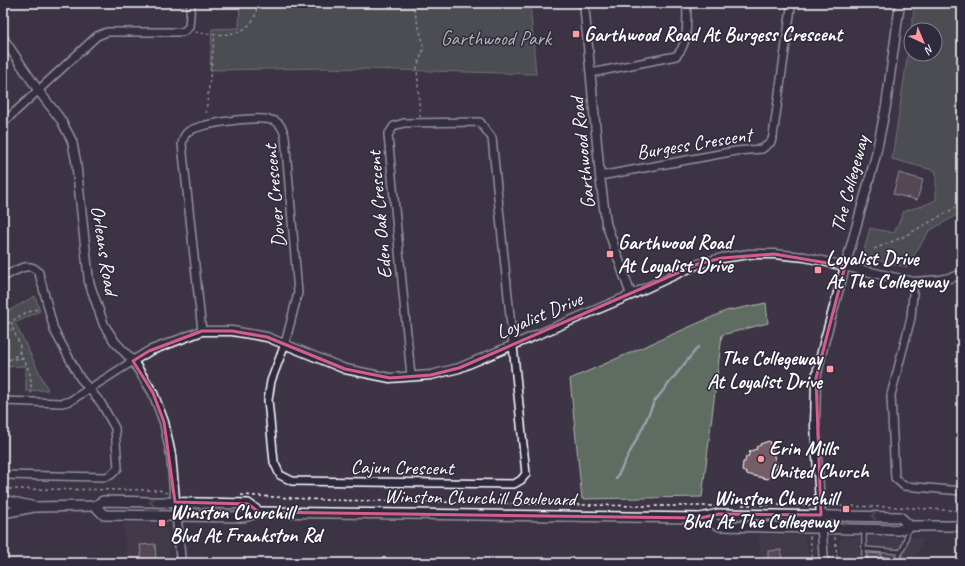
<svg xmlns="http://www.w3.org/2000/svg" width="965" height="566" viewBox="0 0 965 566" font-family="Caveat,sans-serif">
  <rect width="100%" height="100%" fill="#3d3445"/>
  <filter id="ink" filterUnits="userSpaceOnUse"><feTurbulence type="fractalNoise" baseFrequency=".025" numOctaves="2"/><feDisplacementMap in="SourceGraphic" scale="8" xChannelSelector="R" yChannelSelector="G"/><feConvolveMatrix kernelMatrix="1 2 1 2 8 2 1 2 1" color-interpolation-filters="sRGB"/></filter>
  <g filter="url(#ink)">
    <g fill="#4e404f">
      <polygon points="123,523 163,523 166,526 170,563 127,563"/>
      <polygon points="759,534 804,536 810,563 761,563"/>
      <polygon points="842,537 923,538 913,563 841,563 839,541"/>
    </g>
    <g fill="#5f6c62" stroke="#afb6b0">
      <polygon points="240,3 530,3 536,74 325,68 210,70 212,29 239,28"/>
      <polygon points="915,3 962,3 962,212 929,231 907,267 868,258 863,254 870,228 894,233 904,211 922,206 936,200 936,171 892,159 911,33 911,54 935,54 935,30 911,30"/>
      <polygon points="35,296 40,311 15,323 48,390 26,391 26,366 3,367 3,314"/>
      <polygon points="766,303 768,323 722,335 702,497 582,499 570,379 726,311"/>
    </g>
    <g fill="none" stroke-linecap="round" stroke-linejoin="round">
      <polyline stroke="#95a4ae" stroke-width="2.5" points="616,479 642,429 654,402 698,347"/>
    </g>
    <g fill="#755d67" stroke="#fff">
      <polygon points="899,173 923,180 917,200 893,194"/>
      <polygon points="769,441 778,468 773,470 776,472 768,479 746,474 747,473 742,471 743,462 745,462 746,456 748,457 750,451 757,449 756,447 761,445 760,444"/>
      <polygon points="155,544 156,563 142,563 140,545"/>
      <polygon points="781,550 782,563 768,563 768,551"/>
      <polygon points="868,553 882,554 879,559 881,563 867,563"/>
    </g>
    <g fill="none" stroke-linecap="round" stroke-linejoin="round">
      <g stroke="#fff" stroke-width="6">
        <g id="service">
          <polyline points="864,530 864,563"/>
          <polyline points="864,549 901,552"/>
          <polyline points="882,559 896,561"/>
          <polyline points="825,562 848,563"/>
          <polyline points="895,563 904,546 909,527"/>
        </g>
      </g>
      <g stroke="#fff" stroke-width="10">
        <g id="minor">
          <path d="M591 73 676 56C690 43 686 20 687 3"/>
          <polyline points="3,123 97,36 107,32 183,32 189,27 191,3"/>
          <polyline points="600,176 736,151 762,149 771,142 773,136 791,8 790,3"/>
          <path d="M3 277C14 272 30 259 39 273L54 330 80 378 101 403 115 428 118 468 111 475 105 477 3 475"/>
          <polyline points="914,282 911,318 891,395 895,478 904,486 962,491"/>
          <path d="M202 331 182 144C183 139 184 134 189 131 203 123 260 115 275 121 281 124 283 129 285 136L298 293 285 344 271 381 268 400 274 462 280 475 292 481 514 484 521 480 526 474 492 138 480 122 404 123 394 126 388 135 411 376"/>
          <polyline points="3,401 62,403 70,401 133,361"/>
        </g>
      </g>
      <g stroke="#fff" stroke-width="11">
        <g id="tertiary">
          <polyline points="584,3 600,176 606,223 631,295"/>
          <polyline points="3,38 38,90 61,120 72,141 76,161 89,282 96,302 104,325 115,342 133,361 153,393 164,422 171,455 181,563"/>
          <polyline points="133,361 149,351 202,331 232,331 267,337 345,369 390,378 431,375 459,368 631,295 698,264 722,258 749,254 774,254 805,257 914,282 940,280 962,275"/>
          <polyline points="824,563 815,426 816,378 824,343 875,159 886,106 900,3"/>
        </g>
      </g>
      <g stroke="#fff" stroke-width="12">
        <g id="secondary">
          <polyline points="3,500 31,506"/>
          <polyline points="95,506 104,515 244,517 259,512 700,518 719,514 900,517 910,526"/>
          <polyline points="3,513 34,507 95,506 103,501 248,504 259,512"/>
          <polyline points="700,518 720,526 899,530 910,526 962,526"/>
        </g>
      </g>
      <g stroke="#fff" stroke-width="1.5" stroke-dasharray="3 3" stroke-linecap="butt">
        <polyline points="412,3 423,42 423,51 417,67 420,117"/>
        <path d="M195 32C220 37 257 38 257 3"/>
        <polyline points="206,113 215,33"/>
        <polyline points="874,249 903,237 962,204"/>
        <polyline points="3,327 23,314 40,308"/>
        <polyline points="5,327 12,330"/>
        <path d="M19 351C29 370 32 372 31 394"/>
        <polyline points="14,359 23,358"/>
        <path d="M3 362C35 352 12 339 12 322"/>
        <polyline points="3,489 159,490 167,493"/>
        <polyline points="241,495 325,500 642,506 715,506"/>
        <polyline points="742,505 812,505"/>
        <polyline points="828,506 897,507 962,511"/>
        <polyline points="810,536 813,563"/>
        <polyline points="835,537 837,557"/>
      </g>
      <use href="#service" stroke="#2f2a3d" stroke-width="3.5"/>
      <use href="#minor" stroke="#2f2a3d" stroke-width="7"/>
      <use href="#tertiary" stroke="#2f2a3d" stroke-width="8"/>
      <use href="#secondary" stroke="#2f2a3d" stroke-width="9"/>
    </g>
    <defs><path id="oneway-chevron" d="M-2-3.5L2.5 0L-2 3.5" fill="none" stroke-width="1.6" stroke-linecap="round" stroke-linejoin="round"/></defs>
    <g stroke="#6d6a77">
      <use href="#oneway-chevron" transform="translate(152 502) rotate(-179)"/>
      <use href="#oneway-chevron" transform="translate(874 516) rotate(-178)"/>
    </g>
  </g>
  <path d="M0 0H965V566H0ZM774 254 845 266 816 378 821 515 719 514 700 518 259 512 248 504 175 502 164 422 153 393 133 361 149 351 202 331H232L267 337 345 369 390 378 431 375 459 368 698 264 722 258Z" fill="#3d3445" fill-opacity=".55" fill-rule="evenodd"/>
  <path fill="none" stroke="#d45d8c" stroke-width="3" stroke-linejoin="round" d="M774 254 845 266 816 378 821 515 719 514 700 518 259 512 248 504 175 502 164 422 153 393 133 361 149 351 202 331H232L267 337 345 369 390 378 431 375 459 368 698 264 722 258Z"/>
  <g fill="#ff9aa2" stroke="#2f2a3d" stroke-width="1.5">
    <rect x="572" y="30" width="8" height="8" rx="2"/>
    <rect x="606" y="250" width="8" height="8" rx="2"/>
    <rect x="814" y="266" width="8" height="8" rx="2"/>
    <rect x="826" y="365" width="8" height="8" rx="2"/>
    <circle cx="761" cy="459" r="4"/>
    <rect x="842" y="505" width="8" height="8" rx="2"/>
    <rect x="158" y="519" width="8" height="8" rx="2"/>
  </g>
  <g text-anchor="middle" stroke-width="3" stroke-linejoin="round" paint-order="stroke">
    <g font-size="20" font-weight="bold" fill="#fff" stroke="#2f2a3d" text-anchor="start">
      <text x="584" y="41">Garthwood Road At Burgess Crescent</text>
      <text x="618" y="249">Garthwood Road<tspan x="618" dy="23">At Loyalist Drive</tspan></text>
      <text x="826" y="265">Loyalist Drive<tspan x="826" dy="23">At The Collegeway</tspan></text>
      <text x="822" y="365" text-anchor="end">The Collegeway<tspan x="822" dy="23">At Loyalist Drive</tspan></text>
      <text x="769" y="455">Erin Mills<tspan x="769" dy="23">United Church</tspan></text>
      <text x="838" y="505" text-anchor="end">Winston Churchill<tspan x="838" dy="23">Blvd At The Collegeway</tspan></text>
      <text x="170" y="519">Winston Churchill<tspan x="170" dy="23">Blvd At Frankston Rd</tspan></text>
    </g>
    <g font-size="20" fill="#afb6b0" stroke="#2f2a3d">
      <text x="496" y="45">Garthwood Park</text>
    </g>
    <g font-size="20" fill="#fff" stroke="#2f2a3d">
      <text transform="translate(694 143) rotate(-9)" y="7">Burgess Crescent</text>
      <text transform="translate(582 153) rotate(-96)" y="7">Garthwood Road</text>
      <text transform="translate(849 184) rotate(-75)" y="7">The Collegeway</text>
      <text transform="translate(274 196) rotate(-95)" y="7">Dover Crescent</text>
      <text transform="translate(379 215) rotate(-95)" y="7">Eden Oak Crescent</text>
      <text transform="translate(105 250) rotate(81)" y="7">Orleans Road</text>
      <text transform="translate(539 315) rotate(-23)" y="7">Loyalist Drive</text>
      <text transform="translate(402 467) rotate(1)" y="7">Cajun Crescent</text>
      <text transform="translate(480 497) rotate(1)" y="7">Winston Churchill Boulevard</text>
    </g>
  </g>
  <rect width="965" height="566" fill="none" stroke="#2f2a3d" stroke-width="16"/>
  <rect x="8" y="8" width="949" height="550" fill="none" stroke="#fff" stroke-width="1.5" filter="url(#ink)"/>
  <g transform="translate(923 42) rotate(136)"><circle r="19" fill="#2f2a3d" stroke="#827f8b"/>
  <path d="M0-3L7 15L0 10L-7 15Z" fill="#ff9aa2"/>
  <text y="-6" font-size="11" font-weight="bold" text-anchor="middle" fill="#ffffff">N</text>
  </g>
</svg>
